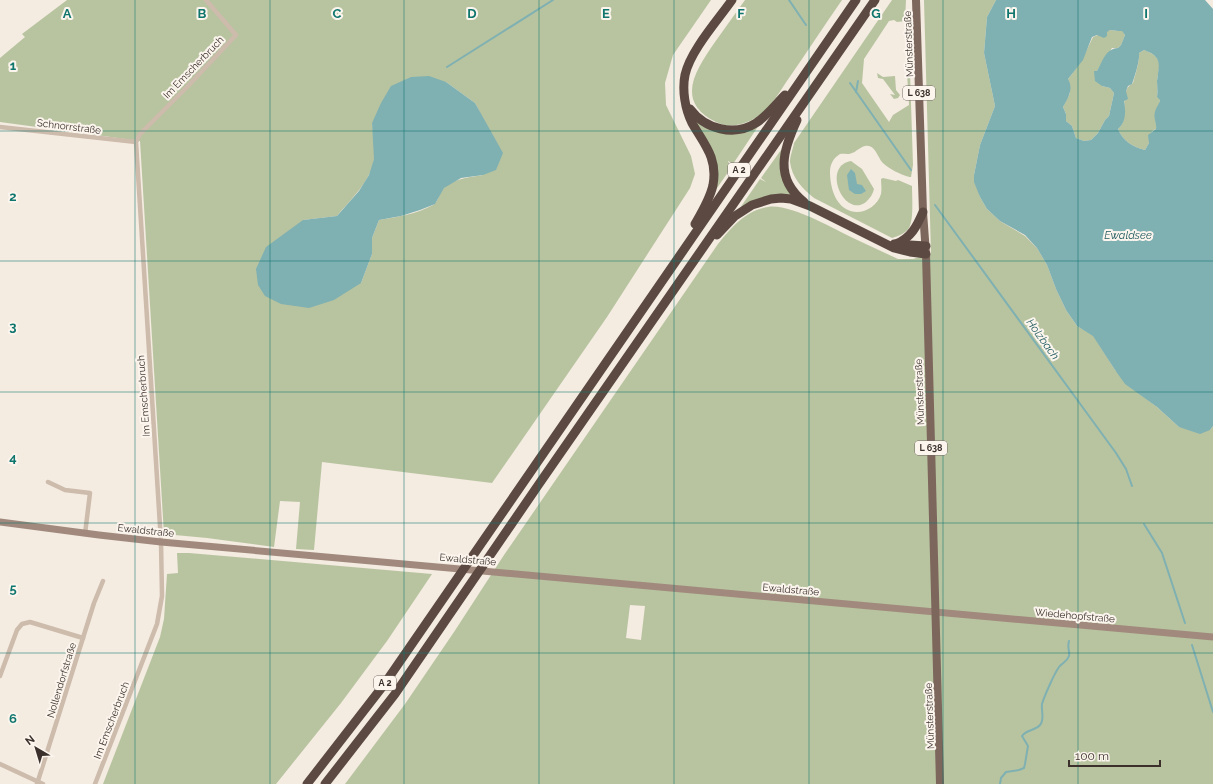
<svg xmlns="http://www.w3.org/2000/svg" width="1213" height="784" viewBox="0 0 1213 784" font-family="Raleway,sans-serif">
  <rect width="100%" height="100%" fill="#f4ebe1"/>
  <g fill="#b8c4a0" fill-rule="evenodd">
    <path d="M67 0H711L673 55 665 83 666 105 691 156 695 174 690 188 607 317 492 483 322 462 314 550 296 549 300 502 280 501 274 547 207 538 164 534 140 141 0 122V58L25 37 22 34ZM446 82 475 103 492 136 483 175C471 177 451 179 443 189 439 194 438 202 433 205 417 214 397 217 379 220L372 238V254L361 283 303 220 337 216C351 199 370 182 374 160 376 150 373 133 372 123Z"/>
    <path d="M745 0H842C824 26 807 52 789 78 781 89 773 105 761 114 749 123 732 130 716 122 674 101 696 70 715 42 725 28 735 14 745 0Z"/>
    <path d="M892 0H906L905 21 897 22 894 20 889 21 864 59 862 83 889 122 893 115 909 105 907 73H910L913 165 911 177C904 177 886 167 882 162 877 156 875 144 865 146 860 147 856 152 852 153 848 155 843 153 840 154 833 158 830 165 830 172 830 185 834 202 846 209 859 217 877 208 881 194 882 189 881 184 881 179L883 178 896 181 898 180 912 186C912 197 914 220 909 228 905 234 898 236 892 238L814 198C802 188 792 178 790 162 790 156 793 149 794 143Z"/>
    <path d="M924 0H996L987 17 984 53 995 106 980 145 974 175 980 197 987 209 1000 221 1025 236 1037 248 1047 265 1056 289 1066 310 1077 326 1093 335 1115 370 1141 395 1157 407 1179 427 1210 430 1213 426V784H345L405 704 454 632 504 555 718 244C732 227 745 211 768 207 789 203 834 229 853 238 868 245 883 252 898 259H913L931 254ZM630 605 645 606 641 640 626 638Z"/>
    <path d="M1110 30 1118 31 1122 30 1125 35 1121 45 1118 48H1112L1097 71 1102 86 1110 88 1114 93 1109 116 1105 120 1098 133 1091 140 1084 141 1076 138 1072 126 1066 121V114L1063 107 1070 93 1068 79C1079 66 1086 52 1093 37Z"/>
    <path d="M1144 50C1163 57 1160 64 1157 80 1157 86 1158 91 1157 97L1160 99 1156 129 1152 131 1149 143 1145 150C1133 147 1123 141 1118 129 1132 118 1116 92 1133 83 1135 76 1140 60 1139 53Z"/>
    <polygon points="877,73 883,77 895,76 896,90 900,95 898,98 894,99 890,94 895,95 883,79 878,78"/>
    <polygon points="698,120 709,128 759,125 733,164 728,161 728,162 733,165 715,191 716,182 695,122"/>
    <polygon points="781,150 782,150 794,195 740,208 760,179 766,182 761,178"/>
    <path d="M851 161 862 169 874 189C873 194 870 198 866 202 844 219 821 166 851 161Z"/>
    <polygon points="177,553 189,553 432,574 387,641 341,703 276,784 103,784 160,637 164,619 167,574 178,573"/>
  </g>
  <g fill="#7fb0b2" fill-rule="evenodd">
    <path d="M996 0H1205L1213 9V426L1210 430 1200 434 1179 427 1157 407 1125 384 1115 370 1093 336 1077 326 1066 310 1056 289 1047 265 1037 248 1025 235 1000 221 987 209 980 197 974 182V175L980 145 995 106 984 53 987 17ZM1110 30 1118 31H1122L1125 35 1121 45 1118 48C1105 49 1103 61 1097 71H1094L1095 81 1102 86 1110 88 1114 93 1109 116 1105 120 1098 133 1091 140 1084 141 1076 138 1072 126 1066 121V114L1063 107C1068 98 1074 89 1068 79L1083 60 1092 37 1097 35 1104 38 1107 36V32ZM1144 50C1163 57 1159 64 1157 81 1157 86 1158 91 1157 97L1160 100C1159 105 1156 107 1155 112 1153 118 1157 123 1156 129L1148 135 1149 143 1145 150C1133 147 1123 141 1118 129 1126 122 1126 111 1124 101L1128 99 1126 91 1128 86 1132 84C1135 76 1140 60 1139 53Z"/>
    <polygon points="429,76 446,82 475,103 503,153 496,170 483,175 461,178 444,188 435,204 420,210 401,216 379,220 372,238 372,254 361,283 334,300 309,308 281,304 265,296 258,285 256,269 266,247 303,220 337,216 359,191 369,175 374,159 372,123 381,103 391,86 411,77"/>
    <polygon points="851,169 855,173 857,184 862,185 866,191 861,194 855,194 849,190 847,175"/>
  </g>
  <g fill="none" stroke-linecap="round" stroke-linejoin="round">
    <g stroke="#7fb0b2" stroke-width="2">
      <polyline points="789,0 806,25"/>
      <polyline points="447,67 553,0"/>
      <polyline points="850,83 911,170"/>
      <polyline points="856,92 858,81"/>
      <polyline points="935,205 1116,453 1126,469 1132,486"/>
      <polyline points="1144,524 1162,553 1185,623"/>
      <polyline points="1192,645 1213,712"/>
      <path d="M1000 784 1001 778 1006 772 1019 770 1024 768 1025 764 1028 746 1022 736C1027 729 1035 731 1040 725 1045 719 1041 711 1042 704 1044 697 1054 674 1059 667 1062 663 1067 662 1069 656 1070 651 1067 648 1069 641"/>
    </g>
    <g stroke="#cdbbac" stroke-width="4.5">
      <polyline points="0,127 136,142"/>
      <polyline points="48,482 65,490 90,493 85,534"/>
      <polyline points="0,676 17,630 22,624 30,622 83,638"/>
      <polyline points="0,764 43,784"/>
      <polyline points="37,784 94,603 103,581"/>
      <polyline points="95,784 157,624 162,596 161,542 136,142 140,134 188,86 236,35 206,0"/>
    </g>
    <polyline stroke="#a18a7d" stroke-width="7" points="0,522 99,535 161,542 1213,637"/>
    <polyline stroke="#7d675c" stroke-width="8" points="916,0 923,212 926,254 940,784"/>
    <g stroke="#5c4a42" stroke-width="9">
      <path d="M690 109C705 129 734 137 756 123 767 116 776 104 785 95"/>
      <path d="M797 120C783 150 774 178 804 202"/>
      <path d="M695 224C702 212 710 199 713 185 718 158 704 144 692 123 685 109 682 90 685 75 690 51 718 20 732 0"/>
      <polyline points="717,235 735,216 752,205 771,199 781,198 791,199 810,206 894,248 910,252 926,254"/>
      <polyline points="894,244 926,246"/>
      <path d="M896 244C911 238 917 226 923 212"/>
      <polyline points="307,784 383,686 856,0"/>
      <polyline points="325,784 395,694 539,484 875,0"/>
    </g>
  </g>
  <path fill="none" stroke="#0f766e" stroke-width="1" stroke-opacity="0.55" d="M135 0V784M270 0V784M404 0V784M539 0V784M674 0V784M809 0V784M943 0V784M1078 0V784M0 131H1213M0 261H1213M0 392H1213M0 523H1213M0 653H1213"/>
  <g text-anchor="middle" stroke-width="4" stroke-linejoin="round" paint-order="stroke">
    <g fill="#fbf5ee" stroke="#756b66" stroke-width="1">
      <rect x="903" y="86" width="32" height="14" rx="3"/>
      <rect x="728" y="163" width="22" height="14" rx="3"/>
      <rect x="915" y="441" width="32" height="14" rx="3"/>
      <rect x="374" y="676" width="22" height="14" rx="3"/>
    </g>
    <g font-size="9" font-weight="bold" fill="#3b302b">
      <text x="919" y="96">L 638</text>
      <text x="739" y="173">A 2</text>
      <text x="931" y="451">L 638</text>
      <text x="385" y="686">A 2</text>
    </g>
    <g font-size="10" fill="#3b302b" stroke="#fbf5ee">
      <text transform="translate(908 44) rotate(-92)" y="4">Münsterstraße</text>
      <text transform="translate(193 67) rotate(-46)" y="4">Im Emscherbruch</text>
      <text transform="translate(69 126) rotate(7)" y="4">Schnorrstraße</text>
      <text transform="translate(919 392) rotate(-92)" y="4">Münsterstraße</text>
      <text transform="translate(143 396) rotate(-94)" y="4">Im Emscherbruch</text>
      <text transform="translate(146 530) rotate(6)" y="4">Ewaldstraße</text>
      <text transform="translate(468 559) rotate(5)" y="4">Ewaldstraße</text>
      <text transform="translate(791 589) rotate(5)" y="4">Ewaldstraße</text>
      <text transform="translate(1075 615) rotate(5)" y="4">Wiedehopfstraße</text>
      <text transform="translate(61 680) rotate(-73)" y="4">Nollendorfstraße</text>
      <text transform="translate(929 716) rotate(-92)" y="4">Münsterstraße</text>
      <text transform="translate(111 720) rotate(-69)" y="4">Im Emscherbruch</text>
    </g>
    <g font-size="11" font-style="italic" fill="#1f5a5e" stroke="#fbf5ee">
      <text x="1128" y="239">Ewaldsee</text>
      <text transform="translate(1043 339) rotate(54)" y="4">Holzbach</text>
    </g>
  </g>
  <g font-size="13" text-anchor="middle" font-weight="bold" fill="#0f766e" stroke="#fbf5ee" stroke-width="4" stroke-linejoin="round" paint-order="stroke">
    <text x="67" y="18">A</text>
    <text x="202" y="18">B</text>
    <text x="337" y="18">C</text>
    <text x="472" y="18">D</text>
    <text x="606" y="18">E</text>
    <text x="741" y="18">F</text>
    <text x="876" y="18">G</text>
    <text x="1011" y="18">H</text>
    <text x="1146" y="18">I</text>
    <text x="13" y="70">1</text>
    <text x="13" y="201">2</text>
    <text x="13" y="331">3</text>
    <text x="13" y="462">4</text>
    <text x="13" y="593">5</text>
    <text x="13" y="723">6</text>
  </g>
  <g transform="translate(36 748) rotate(322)" stroke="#fbf5ee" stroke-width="3" paint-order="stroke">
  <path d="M0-3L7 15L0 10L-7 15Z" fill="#3b302b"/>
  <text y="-6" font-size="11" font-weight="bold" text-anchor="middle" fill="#3b302b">N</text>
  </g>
  <path d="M1069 760v6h91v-6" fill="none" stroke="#3b302b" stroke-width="2"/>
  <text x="1075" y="760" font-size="12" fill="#3b302b" stroke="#fbf5ee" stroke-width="3" paint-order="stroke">100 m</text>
</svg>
